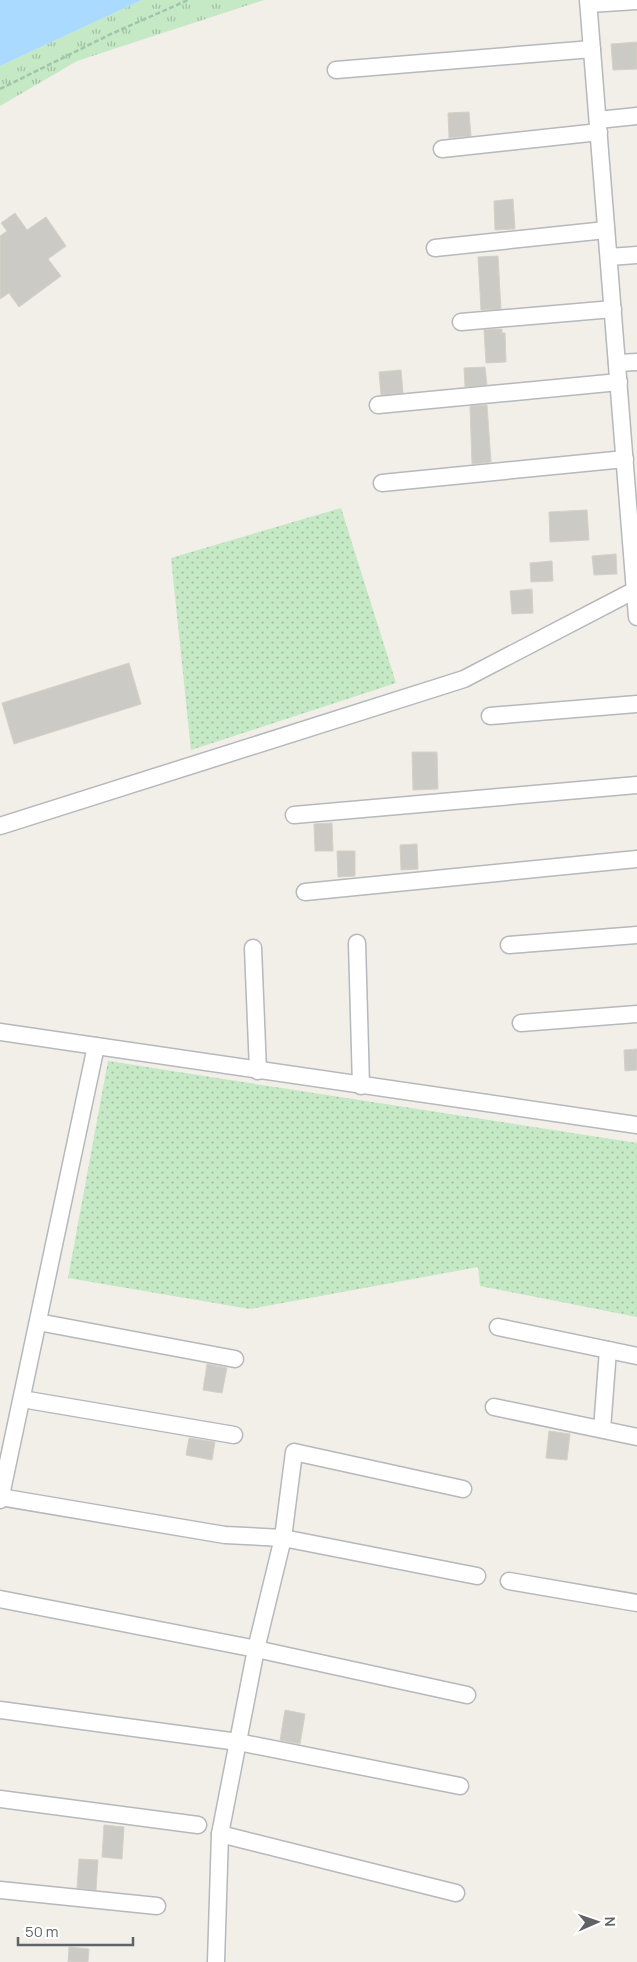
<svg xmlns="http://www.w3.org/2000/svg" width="637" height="1962" viewBox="0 0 637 1962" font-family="Manrope,sans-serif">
  <defs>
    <pattern id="grass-dots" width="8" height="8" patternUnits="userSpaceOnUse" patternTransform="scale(1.25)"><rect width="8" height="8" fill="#c5e8c5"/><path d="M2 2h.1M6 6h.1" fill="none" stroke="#a3c0a4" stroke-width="1.8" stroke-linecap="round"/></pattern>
    <pattern id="park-tufts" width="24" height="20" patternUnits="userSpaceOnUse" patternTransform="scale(1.25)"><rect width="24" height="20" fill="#c5e8c5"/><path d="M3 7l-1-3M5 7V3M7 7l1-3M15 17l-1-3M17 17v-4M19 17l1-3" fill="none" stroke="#a3c0a4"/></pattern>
  </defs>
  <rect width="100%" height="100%" fill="#f1efe8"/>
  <g fill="url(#grass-dots)">
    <polygon points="341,508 396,683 191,750 171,558"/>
    <polygon points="108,1061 637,1143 637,1317 480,1286 478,1267 250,1309 68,1278"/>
  </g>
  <polygon fill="url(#park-tufts)" points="142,0 264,0 77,61 0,106 0,66"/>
  <polygon fill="#aadaff" points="0,0 142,0 0,66"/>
  <g fill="#cccac5" stroke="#d6d1c6">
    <polygon points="637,42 637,69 613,70 611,44"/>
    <polygon points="469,112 471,136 449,138 448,113"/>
    <polygon points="513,199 515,229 495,230 494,201"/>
    <polygon points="15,213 27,230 46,217 66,246 48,259 61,276 19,307 9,293 0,299 0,236 7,231 1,223"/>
    <polygon points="498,256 501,309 481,310 478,257"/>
    <polygon points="502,329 502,333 505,333 506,362 486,363 484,330"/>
    <polygon points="485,367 487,385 465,387 464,368"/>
    <polygon points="401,370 403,393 381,395 379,372"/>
    <polygon points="487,405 491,462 472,464 470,406"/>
    <polygon points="587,510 589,540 550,542 549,512"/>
    <polygon points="616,554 617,574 594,575 592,556"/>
    <polygon points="552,561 553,581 531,582 530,563"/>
    <polygon points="532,589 533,613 512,614 510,591"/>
    <polygon points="129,663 141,704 14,744 2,703"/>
    <polygon points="412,752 437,752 438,789 413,790"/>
    <polygon points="332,823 333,851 315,851 314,824"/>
    <polygon points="417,844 418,869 401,870 400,845"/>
    <polygon points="337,851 355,851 355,876 338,877"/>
    <polygon points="637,1049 637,1070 625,1071 624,1050"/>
    <polygon points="207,1364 227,1368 222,1393 203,1390"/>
    <polygon points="549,1431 570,1434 567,1460 546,1458"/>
    <polygon points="189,1438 215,1442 212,1460 186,1455"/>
    <polygon points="285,1710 305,1714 300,1744 280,1740"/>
    <polygon points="104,1825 124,1827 122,1859 102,1857"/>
    <polygon points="79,1859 98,1860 96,1890 77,1888"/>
    <polygon points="69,1947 89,1949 88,1962 68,1962"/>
  </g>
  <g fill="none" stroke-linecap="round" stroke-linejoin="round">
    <g stroke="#b5b8bc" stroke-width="19">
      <g id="minor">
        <polyline points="588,0 637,617"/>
        <polyline points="589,4 637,1"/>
        <polyline points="336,70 592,49"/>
        <polyline points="598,120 637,116"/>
        <polyline points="442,149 599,132"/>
        <polyline points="435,248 606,230"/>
        <polyline points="609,257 637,255"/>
        <polyline points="461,322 613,309"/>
        <polyline points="617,363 637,362"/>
        <polyline points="378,405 619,382"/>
        <polyline points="382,483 625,459"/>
        <polyline points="490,716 637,704"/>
        <polyline points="294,815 637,785"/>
        <polyline points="0,826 464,679 637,589"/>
        <polyline points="305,892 637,859"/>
        <polyline points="357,943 361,1086"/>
        <polyline points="509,945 637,935"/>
        <polyline points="253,948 258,1071"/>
        <polyline points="521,1023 637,1014"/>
        <polyline points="0,1032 637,1125"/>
        <polyline points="38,1322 235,1359"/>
        <polyline points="498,1327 637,1356"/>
        <polyline points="22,1399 234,1435"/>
        <polyline points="494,1407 637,1437"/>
        <polyline points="602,1429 608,1350"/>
        <polyline points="0,1497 225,1535 283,1538 477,1576"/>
        <polyline points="0,1500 96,1046"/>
        <polyline points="509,1581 637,1603"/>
        <polyline points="0,1599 256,1649 467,1695"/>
        <polyline points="0,1710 238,1742 460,1786"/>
        <polyline points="0,1799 198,1825"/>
        <polyline points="220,1834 456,1893"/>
        <polyline points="0,1890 157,1906"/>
        <polyline points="216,1962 220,1834 256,1649 283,1538 294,1452 463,1489"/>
      </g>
    </g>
    <polyline stroke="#9cc7a9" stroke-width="2.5" stroke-dasharray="5 2.5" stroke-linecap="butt" points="0,89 111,34 188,0"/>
    <use href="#minor" stroke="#fff" stroke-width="16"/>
  </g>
  <g transform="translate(597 1922) rotate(88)" stroke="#ffffff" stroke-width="4" paint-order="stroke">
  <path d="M0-4L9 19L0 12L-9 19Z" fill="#5f6368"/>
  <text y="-8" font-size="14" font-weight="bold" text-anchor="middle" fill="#5f6368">N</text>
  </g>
  <path d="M18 1937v8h115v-8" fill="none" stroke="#5f6368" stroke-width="2.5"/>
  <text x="25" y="1937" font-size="15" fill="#5f6368" stroke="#ffffff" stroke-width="4" paint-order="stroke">50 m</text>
</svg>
